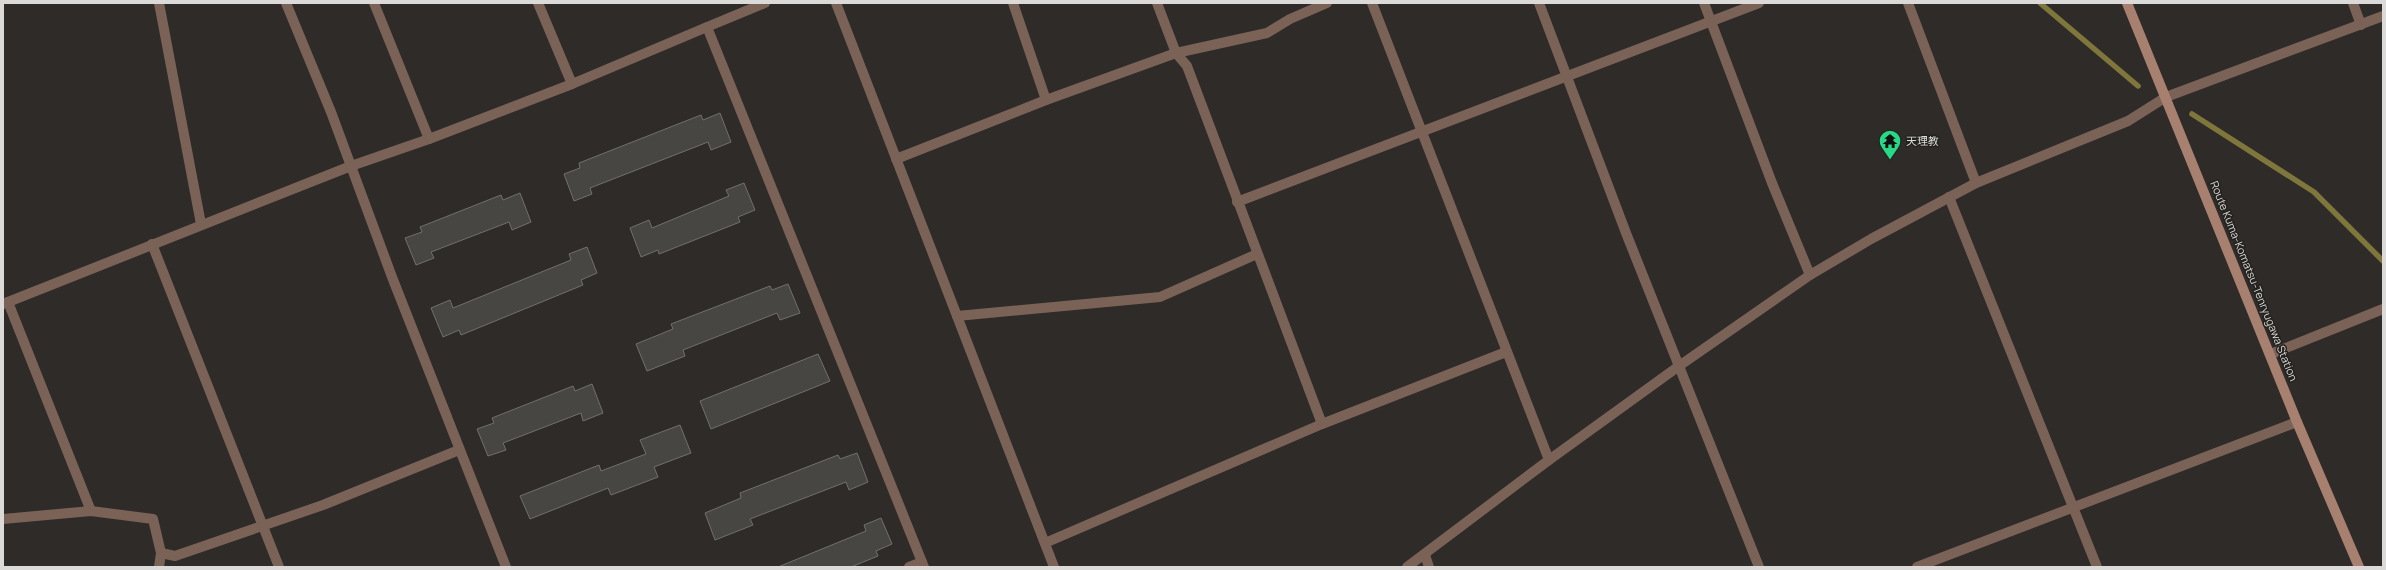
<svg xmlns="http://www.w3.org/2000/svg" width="2386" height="570" viewBox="0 0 2386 570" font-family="Manrope,'Noto Sans JP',sans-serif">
  <rect width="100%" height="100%" fill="#2e2b29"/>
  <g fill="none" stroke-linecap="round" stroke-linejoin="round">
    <g stroke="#7f763c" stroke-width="5.5">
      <polyline points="2040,3 2138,86"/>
      <polyline points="2192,114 2314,192 2383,261"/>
    </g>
  </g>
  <g fill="#484642" stroke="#72706c">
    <polygon points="720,113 731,142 711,150 708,142 590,188 592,194 574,201 564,174 580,168 579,163 701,115 703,120"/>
    <polygon points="744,183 755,210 738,217 740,222 659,254 658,250 641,257 630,228 649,220 652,228 729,196 726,190"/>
    <polygon points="520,193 531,222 512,230 509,222 431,252 434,258 416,265 405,238 422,232 420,227 501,195 503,200"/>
    <polygon points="587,247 597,273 581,280 583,285 461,335 459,330 443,337 431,308 450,300 453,308 571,260 569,254"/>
    <polygon points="788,284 800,313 780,320 777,313 683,350 685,356 647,371 636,344 673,329 671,324 770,286 772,290"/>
    <polygon points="818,354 830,381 711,429 700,401"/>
    <polygon points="592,384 603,413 583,421 581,413 503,443 506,450 488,456 477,429 494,423 492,418 573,386 575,391"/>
    <polygon points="680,425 691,453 654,467 658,477 611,495 608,488 530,519 520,496 599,465 601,471 646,454 640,440"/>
    <polygon points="857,453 868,482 849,490 846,482 750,519 753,525 715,540 705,513 741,498 740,493 838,455 840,459"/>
    <polygon points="881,518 892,544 876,551 878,556 851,567 778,567 866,531 864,525"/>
  </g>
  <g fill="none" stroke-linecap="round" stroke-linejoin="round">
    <g stroke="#7a6257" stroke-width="10">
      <polyline points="159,3 201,224"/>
      <polyline points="374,3 429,139"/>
      <polyline points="538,3 572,84"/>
      <polyline points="1013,3 1046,100"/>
      <polyline points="1157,3 1176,53 1187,66 1322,424"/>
      <polyline points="1372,3 1549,460"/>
      <polyline points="1539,3 1626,233 1759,567"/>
      <polyline points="1704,3 1772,183 1810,275"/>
      <polyline points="1908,3 1976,183"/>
      <polyline points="2353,3 2361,25"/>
      <polyline points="707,27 765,3"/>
      <polyline points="896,159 1046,100 1176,53 1267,33 1290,19 1327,3"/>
      <polyline points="1949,197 2097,567"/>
      <polyline points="1237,202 1759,3"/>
      <polyline points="152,244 279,567"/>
      <polyline points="8,302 91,511"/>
      <polyline points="3,304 351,166 429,139 572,84 707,27 924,567"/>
      <polyline points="957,316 1160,297 1257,254"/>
      <polyline points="2271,354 2383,309"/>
      <polyline points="3,519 91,511 153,519 161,553 159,567"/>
      <polyline points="1045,543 1322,424 1506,352"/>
      <polyline points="161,553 175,556 323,505 459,450"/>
      <polyline points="909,567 922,562"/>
      <polyline points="1917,567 2297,422"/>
    </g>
    <g stroke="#7a6257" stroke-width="10">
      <polyline points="286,3 331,112 392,277 506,567"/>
      <polyline points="836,3 1054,567"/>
      <polyline points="1425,555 1429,567"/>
      <polyline points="1407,567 1549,460 1679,366 1810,275 1871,239 1976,183 2128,121 2166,97 2383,16"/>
    </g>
    <polyline stroke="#a7806f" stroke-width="10" points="2127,3 2297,422 2359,567"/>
  </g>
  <defs>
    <g id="temple-pin" transform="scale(1.15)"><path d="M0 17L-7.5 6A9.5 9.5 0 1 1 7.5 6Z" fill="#27d885" stroke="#24221f"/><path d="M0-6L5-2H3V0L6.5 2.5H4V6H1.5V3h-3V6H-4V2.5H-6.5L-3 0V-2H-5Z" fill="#111"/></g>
  </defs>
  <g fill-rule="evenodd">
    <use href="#temple-pin" x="1890" y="141"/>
  </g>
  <g text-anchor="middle" stroke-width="3" stroke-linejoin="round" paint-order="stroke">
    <g font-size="11" fill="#dcdad8" stroke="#24221f" text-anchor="start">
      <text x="1906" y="145">天理教</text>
    </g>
    <g font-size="11" fill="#dcdad8" stroke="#24221f">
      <text transform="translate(2254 281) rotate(68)" y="4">Route Kuma-Komatsu-Tenryugawa Station</text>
    </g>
  </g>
  <rect width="2386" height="570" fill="none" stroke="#dcdad8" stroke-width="8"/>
</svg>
